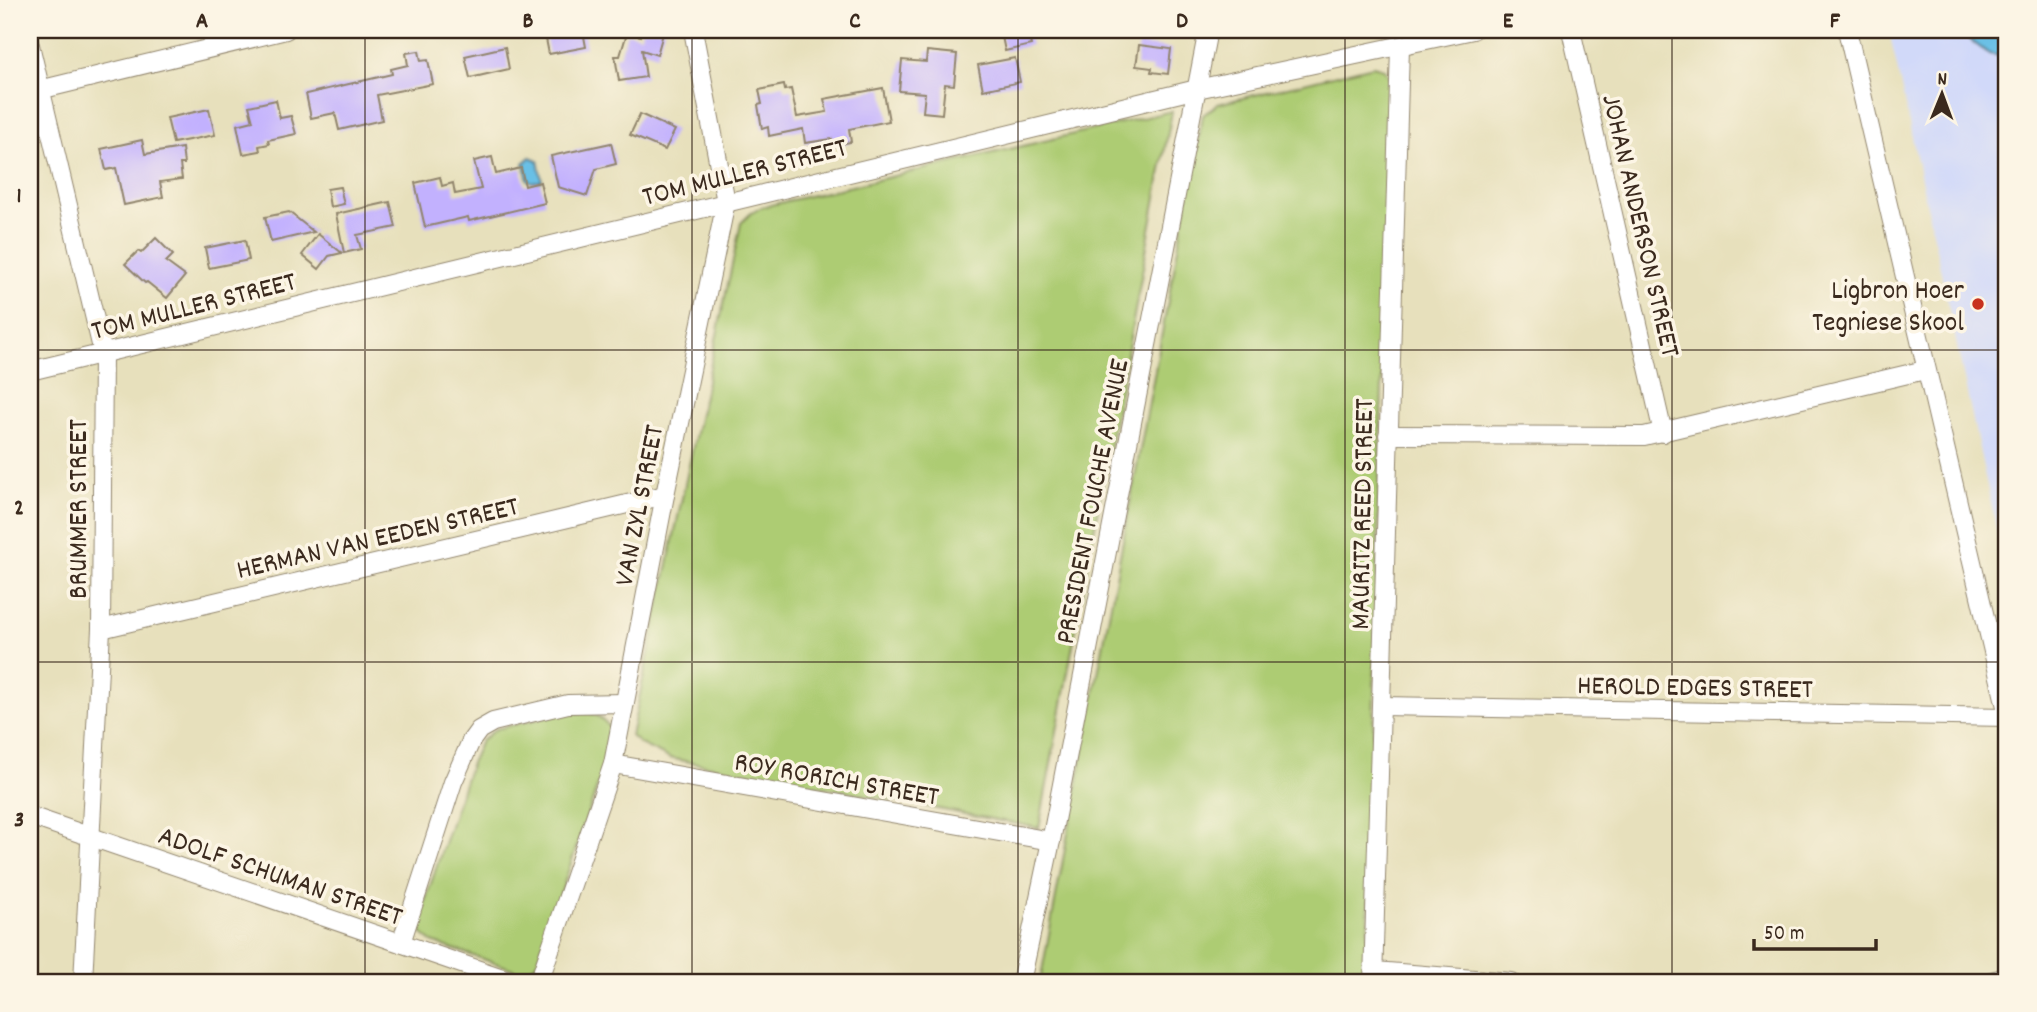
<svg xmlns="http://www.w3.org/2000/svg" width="2037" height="1012" viewBox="0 0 2037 1012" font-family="Dekko,sans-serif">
  <rect width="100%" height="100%" fill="#fcf5e5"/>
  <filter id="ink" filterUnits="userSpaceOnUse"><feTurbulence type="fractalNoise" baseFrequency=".0143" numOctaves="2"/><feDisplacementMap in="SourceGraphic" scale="14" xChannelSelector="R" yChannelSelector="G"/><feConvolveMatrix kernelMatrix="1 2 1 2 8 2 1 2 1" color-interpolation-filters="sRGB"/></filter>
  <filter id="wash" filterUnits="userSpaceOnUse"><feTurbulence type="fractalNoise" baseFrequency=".00686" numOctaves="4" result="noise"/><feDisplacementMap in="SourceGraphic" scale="28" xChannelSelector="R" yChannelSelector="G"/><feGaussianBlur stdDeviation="1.57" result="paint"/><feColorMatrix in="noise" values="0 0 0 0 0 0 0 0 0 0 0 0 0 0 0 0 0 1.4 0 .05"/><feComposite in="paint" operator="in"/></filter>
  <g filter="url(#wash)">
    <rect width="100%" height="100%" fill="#e7e0bc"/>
    <polygon fill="#d1d9f9" points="1889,30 2007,30 2007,578"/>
    <g fill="#adcc73" stroke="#747b48" stroke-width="2">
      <polygon points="1373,66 1384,69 1390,78 1367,963 1364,982 1040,982 1203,115 1218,104"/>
      <polygon points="1172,111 1039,828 669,758 640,744 631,736 741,223 750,214 762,207"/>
      <path d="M568 712C588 712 598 711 610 728L604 767 537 962 527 973H519L513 969 432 942 422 934 418 923 470 765 481 741 496 729Z"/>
    </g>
    <g fill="#69c0e6" stroke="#527582" stroke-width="2">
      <polygon points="1957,30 2007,30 2007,57 1989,54"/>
      <polygon points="530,157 538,160 542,181 532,182 528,180 524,163"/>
    </g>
    <g id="blocks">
      <g fill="#c2b1fe">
        <polygon points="642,30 664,30 657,55 642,50 646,77 619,81 615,56 620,56 627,33 641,36"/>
        <polygon points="1012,30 1027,30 1031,45 1005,51 1001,32"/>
        <polygon points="583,31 586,47 549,54 546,39"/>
        <polygon points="1139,45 1171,49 1168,74 1151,72 1152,68 1136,66"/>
        <polygon points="505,47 509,69 470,78 465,56"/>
        <polygon points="419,51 421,61 428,60 433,84 377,95 382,120 339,130 335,113 311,118 306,94 392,74 391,69 408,65 406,53"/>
        <polygon points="927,51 957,54 954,85 945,84 942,114 923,112 925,93 899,91 902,60 926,62"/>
        <polygon points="1015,58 1020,82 983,90 978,65"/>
        <polygon points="784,85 785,90 791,89 797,117 827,112 824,99 883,88 889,121 849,129 851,142 833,145 832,139 805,143 803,129 769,136 768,127 762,129 758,105 762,104 759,90"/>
        <polygon points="276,100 280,118 291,116 296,134 268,140 269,144 259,146 260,151 243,154 237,125 253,121 249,106"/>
        <polygon points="209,109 215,135 173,143 167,118"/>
        <polygon points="640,114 675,130 665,150 630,135"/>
        <polygon points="142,140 145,154 182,148 184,164 180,164 182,179 160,182 163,197 124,205 116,168 106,170 101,149"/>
        <polygon points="611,143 616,164 596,169 587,196 558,187 551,156"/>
        <polygon points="492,157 496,174 521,168 525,186 540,182 545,203 469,221 468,217 425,227 415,183 440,177 442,186 453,183 455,194 481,189 474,161"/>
        <polygon points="340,187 344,204 330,207 327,189"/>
        <polygon points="390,202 396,227 357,235 361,249 344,253 336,214"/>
        <polygon points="289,212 314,232 271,242 265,217"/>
        <polygon points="318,234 342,253 329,256 319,269 302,255"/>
        <polygon points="156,238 173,255 166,262 185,276 167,298 147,282 145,283 125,264 138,251 141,253"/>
        <polygon points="245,240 249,260 209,268 205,248"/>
      </g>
    </g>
  </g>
  <g filter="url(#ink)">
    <use href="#blocks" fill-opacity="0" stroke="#91856d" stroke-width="2"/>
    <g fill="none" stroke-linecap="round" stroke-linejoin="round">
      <g stroke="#91856d" stroke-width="20">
        <g id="minor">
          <polyline points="1571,30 1663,433"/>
          <polyline points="1847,30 2007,711"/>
          <polyline points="30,45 103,353 101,629 83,982"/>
          <polyline points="31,92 286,30"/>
          <polyline points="30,371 1197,89 1473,30"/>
          <polyline points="1388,435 1644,436 1925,370"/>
          <polyline points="101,629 665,495"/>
          <polyline points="1382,706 2007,717"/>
          <polyline points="613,764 1051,841"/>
          <polyline points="30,816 514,982"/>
          <polyline points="401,943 453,782 471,741 479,730 493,722 568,704 625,703"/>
          <polyline points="1375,971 1511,982"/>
          <polyline points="539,982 613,764 665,495 726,202 693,30"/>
          <polyline points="1021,982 1051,841 1208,30"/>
          <polyline points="1373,982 1400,47"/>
          <polyline points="1988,982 2007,977"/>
        </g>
      </g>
      <use href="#minor" stroke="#fff" stroke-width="18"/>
    </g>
  </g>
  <path fill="none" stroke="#3b2a1e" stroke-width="2" stroke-opacity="0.55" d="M365 30V982M692 30V982M1018 30V982M1345 30V982M1672 30V982M30 350H2007M30 662H2007"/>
  <circle fill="#c8321e" stroke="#fcf5e5" stroke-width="2.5" cx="1978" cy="304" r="7"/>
  <g text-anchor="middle" stroke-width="7" stroke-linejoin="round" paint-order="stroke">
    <g font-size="28" fill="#3b2a1e" stroke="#fcf5e5">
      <text transform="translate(744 170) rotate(-14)" y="10">TOM MULLER STREET</text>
      <text transform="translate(1643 225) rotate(77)" y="10">JOHAN ANDERSON STREET</text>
      <text transform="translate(193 304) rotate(-14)" y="10">TOM MULLER STREET</text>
      <text transform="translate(1090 501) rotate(-79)" y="10">PRESIDENT FOUCHE AVENUE</text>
      <text transform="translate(637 505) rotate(-79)" y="10">VAN ZYL STREET</text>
      <text transform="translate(76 509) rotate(-90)" y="10">BRUMMER STREET</text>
      <text transform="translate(1360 514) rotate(-89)" y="10">MAURITZ REED STREET</text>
      <text transform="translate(377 536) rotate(-13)" y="10">HERMAN VAN EEDEN STREET</text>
      <text transform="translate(1695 685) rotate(1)" y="10">HEROLD EDGES STREET</text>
      <text transform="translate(837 777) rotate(10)" y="10">ROY RORICH STREET</text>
      <text transform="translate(281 874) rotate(19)" y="10">ADOLF SCHUMAN STREET</text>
    </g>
    <g font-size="28" fill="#3b2a1e" stroke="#fcf5e5" text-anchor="end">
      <text x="1964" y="298">Ligbron Hoer<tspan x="1964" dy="32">Tegniese Skool</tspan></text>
    </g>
  </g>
  <rect width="2037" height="1012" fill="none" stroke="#fcf5e5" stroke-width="77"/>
  <g transform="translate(1942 94) rotate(1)" stroke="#fcf5e5" stroke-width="5" paint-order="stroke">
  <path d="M0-5L12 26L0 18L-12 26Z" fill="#3b2a1e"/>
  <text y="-10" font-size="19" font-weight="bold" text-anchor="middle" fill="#3b2a1e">N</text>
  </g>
  <path d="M1754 939v10h122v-10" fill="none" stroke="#3b2a1e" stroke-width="3.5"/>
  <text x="1764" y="939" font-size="21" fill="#3b2a1e" stroke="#fcf5e5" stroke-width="5" paint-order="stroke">50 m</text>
  <rect x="38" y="38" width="1960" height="936" fill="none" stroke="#3b2a1e" stroke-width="2.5"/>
  <g font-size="23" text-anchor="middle" font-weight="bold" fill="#3b2a1e">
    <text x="202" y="27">A</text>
    <text x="528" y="27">B</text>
    <text x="855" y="27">C</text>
    <text x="1182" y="27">D</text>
    <text x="1508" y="27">E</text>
    <text x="1835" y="27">F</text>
    <text x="19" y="202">1</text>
    <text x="19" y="514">2</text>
    <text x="19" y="826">3</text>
  </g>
</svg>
